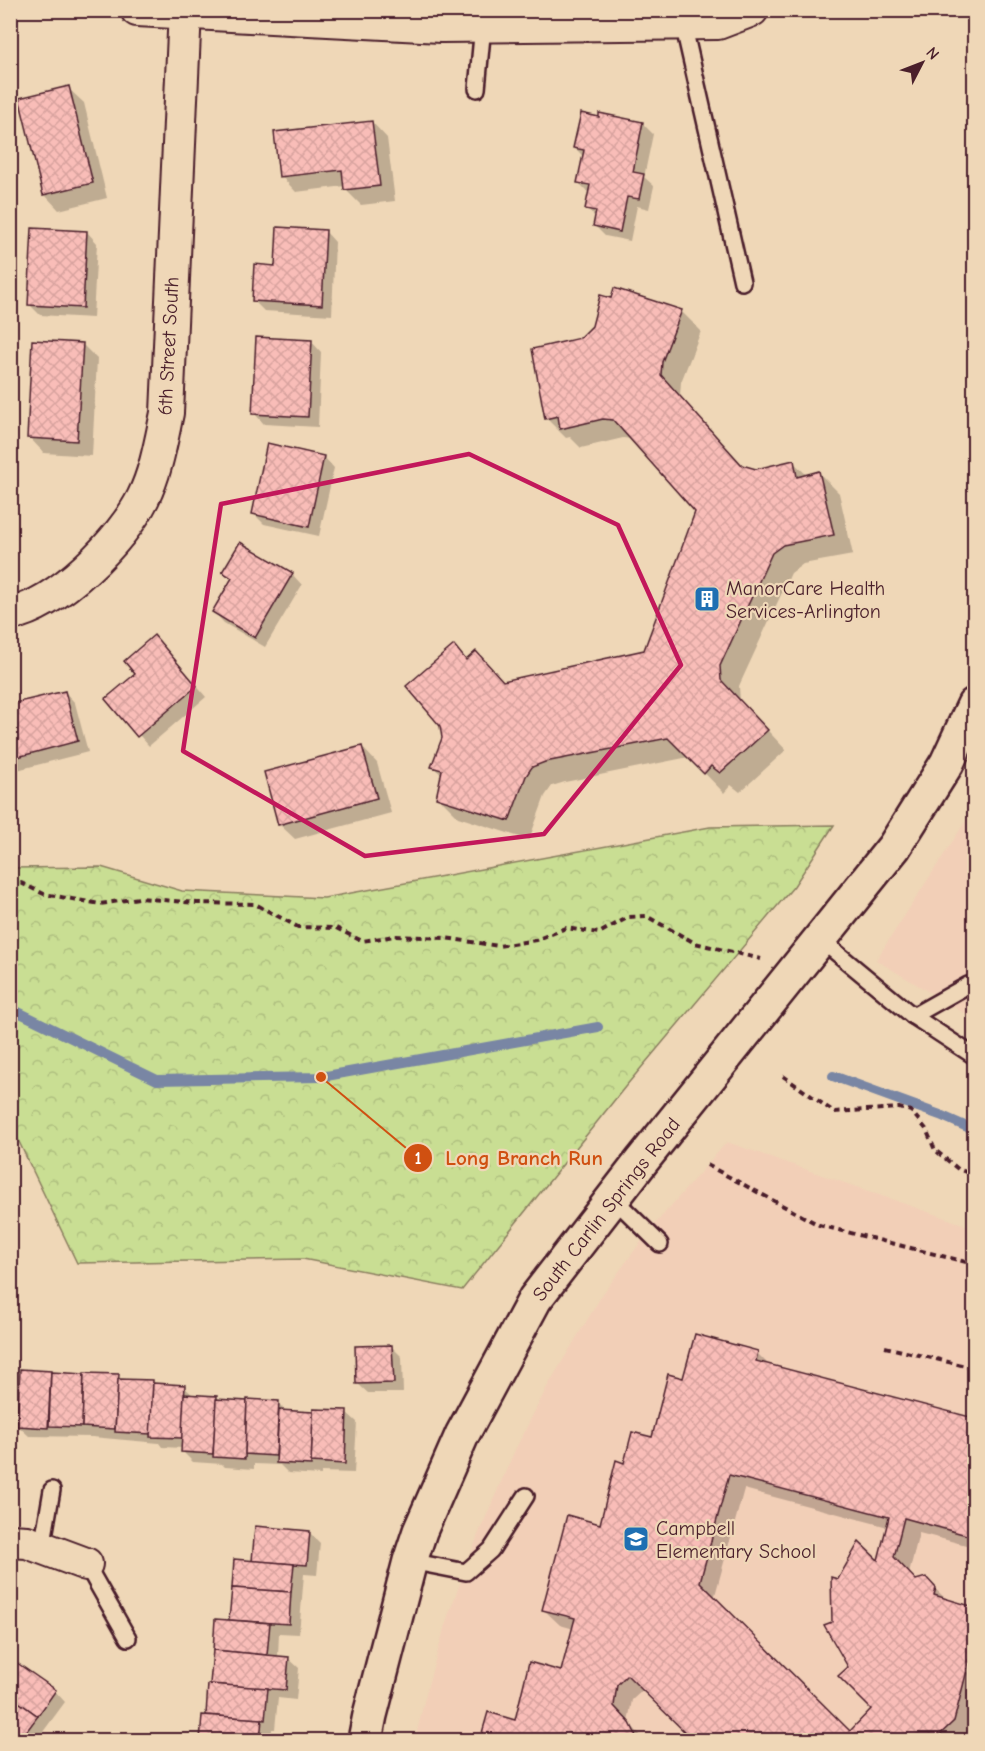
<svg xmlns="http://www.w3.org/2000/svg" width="985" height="1751" viewBox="0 0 985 1751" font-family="'Comic Neue',sans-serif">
  <defs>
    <pattern id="forest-crowns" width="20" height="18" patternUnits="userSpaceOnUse" patternTransform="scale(1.5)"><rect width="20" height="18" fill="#c9de93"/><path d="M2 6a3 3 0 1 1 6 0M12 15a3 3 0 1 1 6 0" fill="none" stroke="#aebe7f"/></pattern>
    <pattern id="building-cross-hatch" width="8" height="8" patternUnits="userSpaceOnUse" patternTransform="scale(1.5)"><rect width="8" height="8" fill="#f9bdb8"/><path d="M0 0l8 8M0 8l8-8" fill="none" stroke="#d7a29e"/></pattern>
  </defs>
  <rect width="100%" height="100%" fill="#efd7b7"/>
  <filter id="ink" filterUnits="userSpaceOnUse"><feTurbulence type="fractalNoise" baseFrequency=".0167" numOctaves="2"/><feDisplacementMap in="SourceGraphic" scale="12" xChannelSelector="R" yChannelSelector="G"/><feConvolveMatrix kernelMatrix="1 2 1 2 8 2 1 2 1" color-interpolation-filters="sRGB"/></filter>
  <g filter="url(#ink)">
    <g fill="#f2cfb7">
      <polygon points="974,808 974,1019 876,960"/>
      <polygon points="727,1142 974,1228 974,1740 415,1740 428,1685 448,1616 478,1535 515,1450 547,1387 602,1295 648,1232"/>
    </g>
    <polygon fill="url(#forest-crowns)" stroke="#8a7e5f" stroke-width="1.5" points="834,825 794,886 625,1087 462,1290 303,1259 77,1263 11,1125 11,868 101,867 182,891 324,898 710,827"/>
    <g fill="#0003" fill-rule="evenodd">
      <polygon points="68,88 84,103 107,198 59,210 44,194"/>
      <polygon points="372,122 387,138 395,201 361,205 346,190 345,186 296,192 281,176"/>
      <polygon points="643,124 653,134 644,177 654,186 649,209 637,206 630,241 605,236 595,226 596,218 587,208 589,193 578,182 584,157 575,148"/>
      <polygon points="325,231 335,242 332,315 264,311 254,301 277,267"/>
      <polygon points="87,232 97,243 93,318 40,315 30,305"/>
      <polygon points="681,311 701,331 681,382 680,396 744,467 756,470 793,462 808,476 819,473 839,493 853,555 803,564 791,573 739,686 740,701 786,750 740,792 731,785 724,793 689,757 565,782 552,786 545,796 529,840 458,817 438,797 443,776 433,767 443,738 454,647 468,661 476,653 504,682 645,651 696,512 632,439 623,438 581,448 570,437 566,438 546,418 581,339"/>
      <polygon points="311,341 321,352 318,427 264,424 254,413"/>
      <polygon points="82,344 97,359 92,456 44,453 29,437"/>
      <polygon points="324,457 334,468 319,536 264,524 253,513"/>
      <polygon points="224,571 292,574 302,585 265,647 224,623 214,612 233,580"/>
      <polygon points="164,648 206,697 149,746 107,699"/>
      <polygon points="65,692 75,703 88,752 13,771 10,769 10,706"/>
      <polygon points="362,747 377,763 391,813 295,839 279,824"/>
      <polygon points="392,1347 402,1357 403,1393 368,1393 357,1383"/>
      <path d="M757 1353 771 1367 974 1420V1547L919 1533 909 1574 916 1581 925 1579 947 1600 974 1608V1716L969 1736 965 1740H695L644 1689 632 1700 628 1722 645 1740H482L489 1714 516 1722 563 1673 574 1629 560 1625 544 1610 601 1526 625 1464 653 1439 685 1380ZM744 1489 888 1527 878 1563 839 1580 834 1623 850 1667 873 1709 850 1733 714 1599Z"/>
      <polygon points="21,1371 118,1376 123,1381 152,1382 155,1385 184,1387 194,1396 216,1397 220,1401 278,1403 287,1412 315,1413 346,1412 357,1422 354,1473 321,1472 321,1475 288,1473 280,1465 254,1464 254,1469 225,1467 222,1464 193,1462 183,1452 183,1448 162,1447 159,1443 92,1437 29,1436 18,1426"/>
      <polygon points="309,1532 320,1543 317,1575 304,1574 299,1634 279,1633 278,1657 288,1658 299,1668 296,1700 278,1698 275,1729 272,1729 271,1740 202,1740 204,1716 207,1716 216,1620 231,1621 235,1561 254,1562"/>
      <polygon points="10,1659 55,1691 65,1702 37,1740 10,1740"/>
    </g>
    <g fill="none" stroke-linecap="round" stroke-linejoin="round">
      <g stroke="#7986a4" stroke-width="10">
        <polyline points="10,1008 157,1080 321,1077 598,1027"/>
        <polyline points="833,1076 940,1115 974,1130"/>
      </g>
    </g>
    <g fill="url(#building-cross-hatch)" stroke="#4a1f2b" stroke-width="1.5" fill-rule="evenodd">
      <polygon points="69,86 93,183 43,195 19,98"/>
      <polygon points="581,113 599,117 599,113 643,122 633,172 644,174 639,199 627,197 620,232 593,226 596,211 585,209 590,185 577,183 584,150 573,148"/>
      <polygon points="372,121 380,186 344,190 342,170 279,177 274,132"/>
      <polygon points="277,227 326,230 322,305 252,301 254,264 275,266"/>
      <polygon points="32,228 87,231 83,308 28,305"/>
      <polygon points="614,288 682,310 662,362 661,375 742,465 756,469 794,460 797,477 819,471 834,535 783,545 772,553 720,666 721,680 768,730 720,773 711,766 704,774 668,738 545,762 532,767 526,776 509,821 436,798 442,770 431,767 442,738 440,726 406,686 454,645 466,660 476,651 503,681 644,650 695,512 613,420 603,419 560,429 558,416 545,419 532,349 580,338 592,326 600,295 611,298"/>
      <polygon points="256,337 312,340 308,417 252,414"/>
      <polygon points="32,340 83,343 77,441 27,438"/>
      <polygon points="267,443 324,456 309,527 252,514"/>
      <polygon points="240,542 293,573 255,638 212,612 232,578 222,572"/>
      <polygon points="154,635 197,686 137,737 105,699 135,674 124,661"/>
      <polygon points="65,691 78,741 10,759 10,704"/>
      <polygon points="362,746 377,798 278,825 264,772"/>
      <path d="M695 1334 758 1351 756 1361 974 1418V1537L904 1518 894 1557 916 1580 926 1577 936 1588 934 1595 974 1607V1643L954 1721 934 1740H693L627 1675 617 1685 614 1706 630 1723 635 1733 636 1740H480L488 1712 515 1720 529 1662 561 1671 575 1618 542 1610 567 1515 600 1524 616 1460 624 1463 632 1432 652 1437 668 1374 683 1378ZM729 1475 889 1517 878 1560 859 1542 838 1579 831 1577 832 1622 824 1625 848 1667 838 1676 871 1709 850 1731 700 1582Z"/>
      <polygon points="392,1345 394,1383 356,1384 355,1346"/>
      <polygon points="20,1369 51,1371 48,1428 17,1426"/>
      <polygon points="51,1372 84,1374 82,1427 49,1426"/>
      <polygon points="84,1373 119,1374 115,1429 82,1427"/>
      <polygon points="118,1379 153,1380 151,1434 115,1432"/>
      <polygon points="153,1383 185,1385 182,1438 150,1437"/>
      <polygon points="184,1394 217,1396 213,1454 181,1452"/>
      <polygon points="216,1399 247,1401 245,1459 213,1457"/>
      <polygon points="247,1399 279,1401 276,1456 245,1454"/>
      <polygon points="313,1409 347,1410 345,1464 311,1462"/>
      <polygon points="279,1410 313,1412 311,1465 276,1463"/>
      <polygon points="255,1526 310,1531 307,1565 252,1561"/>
      <polygon points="234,1559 294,1564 291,1592 232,1588"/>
      <polygon points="232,1588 291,1592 289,1624 229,1620"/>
      <polygon points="215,1619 270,1623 267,1655 213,1650"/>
      <polygon points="213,1650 289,1657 286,1690 210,1684"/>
      <polygon points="10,1658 56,1690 38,1716 10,1696"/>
      <polygon points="208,1684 268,1688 265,1720 206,1715"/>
      <polygon points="10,1696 38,1716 20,1740 10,1735"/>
      <polygon points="202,1715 262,1719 260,1740 200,1740"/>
    </g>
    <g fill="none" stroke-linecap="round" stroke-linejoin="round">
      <g stroke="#4a1f2b" stroke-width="20">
        <g id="lane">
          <polyline points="682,19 742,282"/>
          <polyline points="477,89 483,25"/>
          <polyline points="820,939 913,1016 974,1056"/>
          <polyline points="913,1016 968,985"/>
          <polyline points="613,1198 660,1244"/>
          <polyline points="42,1548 52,1490"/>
          <polyline points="410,1561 466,1572 491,1550 526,1496"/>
          <polyline points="86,1564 128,1638"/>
        </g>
      </g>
      <g stroke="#4a1f2b" stroke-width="36">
        <g id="street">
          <polyline points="137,10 441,26 718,23 752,10"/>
          <path d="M10 614C59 604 122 540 143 498 156 472 161 441 167 413L185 10"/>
          <polyline points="10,1541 27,1542 86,1564"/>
        </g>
      </g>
      <g stroke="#4a1f2b" stroke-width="38">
        <polyline id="secondary" points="365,1740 370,1715 410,1561 420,1531 462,1435 535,1299 641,1162 894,847 947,763 974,705"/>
      </g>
      <g stroke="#4a1f2b" stroke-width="4" stroke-dasharray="6 4.5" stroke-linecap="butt">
        <polyline points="10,884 21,883 44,894 100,904 139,898 197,903 255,904 298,927 336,928 362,941 395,936 445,938 499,946 536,940 566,928 599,933 629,917 646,916 695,943 761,959"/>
        <polyline points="783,1076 834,1112 899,1108 911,1111 926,1129 935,1150 958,1169 974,1175"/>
        <polyline points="707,1165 819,1225 974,1264"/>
        <polyline points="885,1347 974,1368"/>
      </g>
      <use href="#lane" stroke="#efd7b7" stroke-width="15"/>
      <use href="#street" stroke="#efd7b7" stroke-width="32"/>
      <use href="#secondary" stroke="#efd7b7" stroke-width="33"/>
    </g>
  </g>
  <path fill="none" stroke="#c2185b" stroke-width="4.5" stroke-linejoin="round" d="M469 454 618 525 681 665 544 834 365 856 183 751 221 504Z"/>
  <defs>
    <g id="building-square" transform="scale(1.35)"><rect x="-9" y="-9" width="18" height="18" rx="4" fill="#1f6fb2" stroke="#efd7b7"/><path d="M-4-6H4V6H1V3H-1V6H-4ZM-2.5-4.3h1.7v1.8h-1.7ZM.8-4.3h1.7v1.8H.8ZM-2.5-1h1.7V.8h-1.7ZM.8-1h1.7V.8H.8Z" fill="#fff"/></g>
    <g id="school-square" transform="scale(1.35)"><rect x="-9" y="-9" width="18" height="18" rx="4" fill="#1f6fb2" stroke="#efd7b7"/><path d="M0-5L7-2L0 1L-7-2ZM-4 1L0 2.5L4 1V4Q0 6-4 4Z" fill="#fff"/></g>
  </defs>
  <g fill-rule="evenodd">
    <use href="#building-square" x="707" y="599"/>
    <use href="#school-square" x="636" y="1539"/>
  </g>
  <g text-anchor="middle" stroke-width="4.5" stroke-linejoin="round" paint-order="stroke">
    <g font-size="20" fill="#4a1f2b" stroke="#efd7b7">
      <text transform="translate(168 346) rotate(-87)" y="7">6th Street South</text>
      <text transform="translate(606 1209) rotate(-52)" y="7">South Carlin Springs Road</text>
    </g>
    <g font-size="20" fill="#4a1f2b" stroke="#efd7b7" text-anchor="start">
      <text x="726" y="595">ManorCare Health<tspan x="726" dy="23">Services-Arlington</tspan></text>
      <text x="656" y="1535">Campbell<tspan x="656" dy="23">Elementary School</tspan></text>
    </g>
  </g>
  <path fill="none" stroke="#d05011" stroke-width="2" d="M321 1077L418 1158"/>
  <g fill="#d05011" stroke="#efd7b7" stroke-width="2">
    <circle cx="321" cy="1077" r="6"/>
    <circle cx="418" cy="1158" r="15"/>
  </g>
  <g font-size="18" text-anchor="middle" font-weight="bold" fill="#fff">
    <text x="418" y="1164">1</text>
  </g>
  <g font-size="21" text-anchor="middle" font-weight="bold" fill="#d05011" stroke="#efd7b7" stroke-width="4.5" stroke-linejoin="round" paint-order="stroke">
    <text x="524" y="1165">Long Branch Run</text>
  </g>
  <rect width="985" height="1751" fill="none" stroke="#efd7b7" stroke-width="36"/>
  <rect x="18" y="18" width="949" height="1715" fill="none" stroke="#4a1f2b" stroke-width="2" filter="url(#ink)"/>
  <g transform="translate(922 63) rotate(48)" stroke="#efd7b7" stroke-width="4.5" paint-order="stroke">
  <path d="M0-4.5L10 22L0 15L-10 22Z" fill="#4a1f2b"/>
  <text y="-9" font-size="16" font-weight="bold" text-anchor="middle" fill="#4a1f2b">N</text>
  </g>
</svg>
